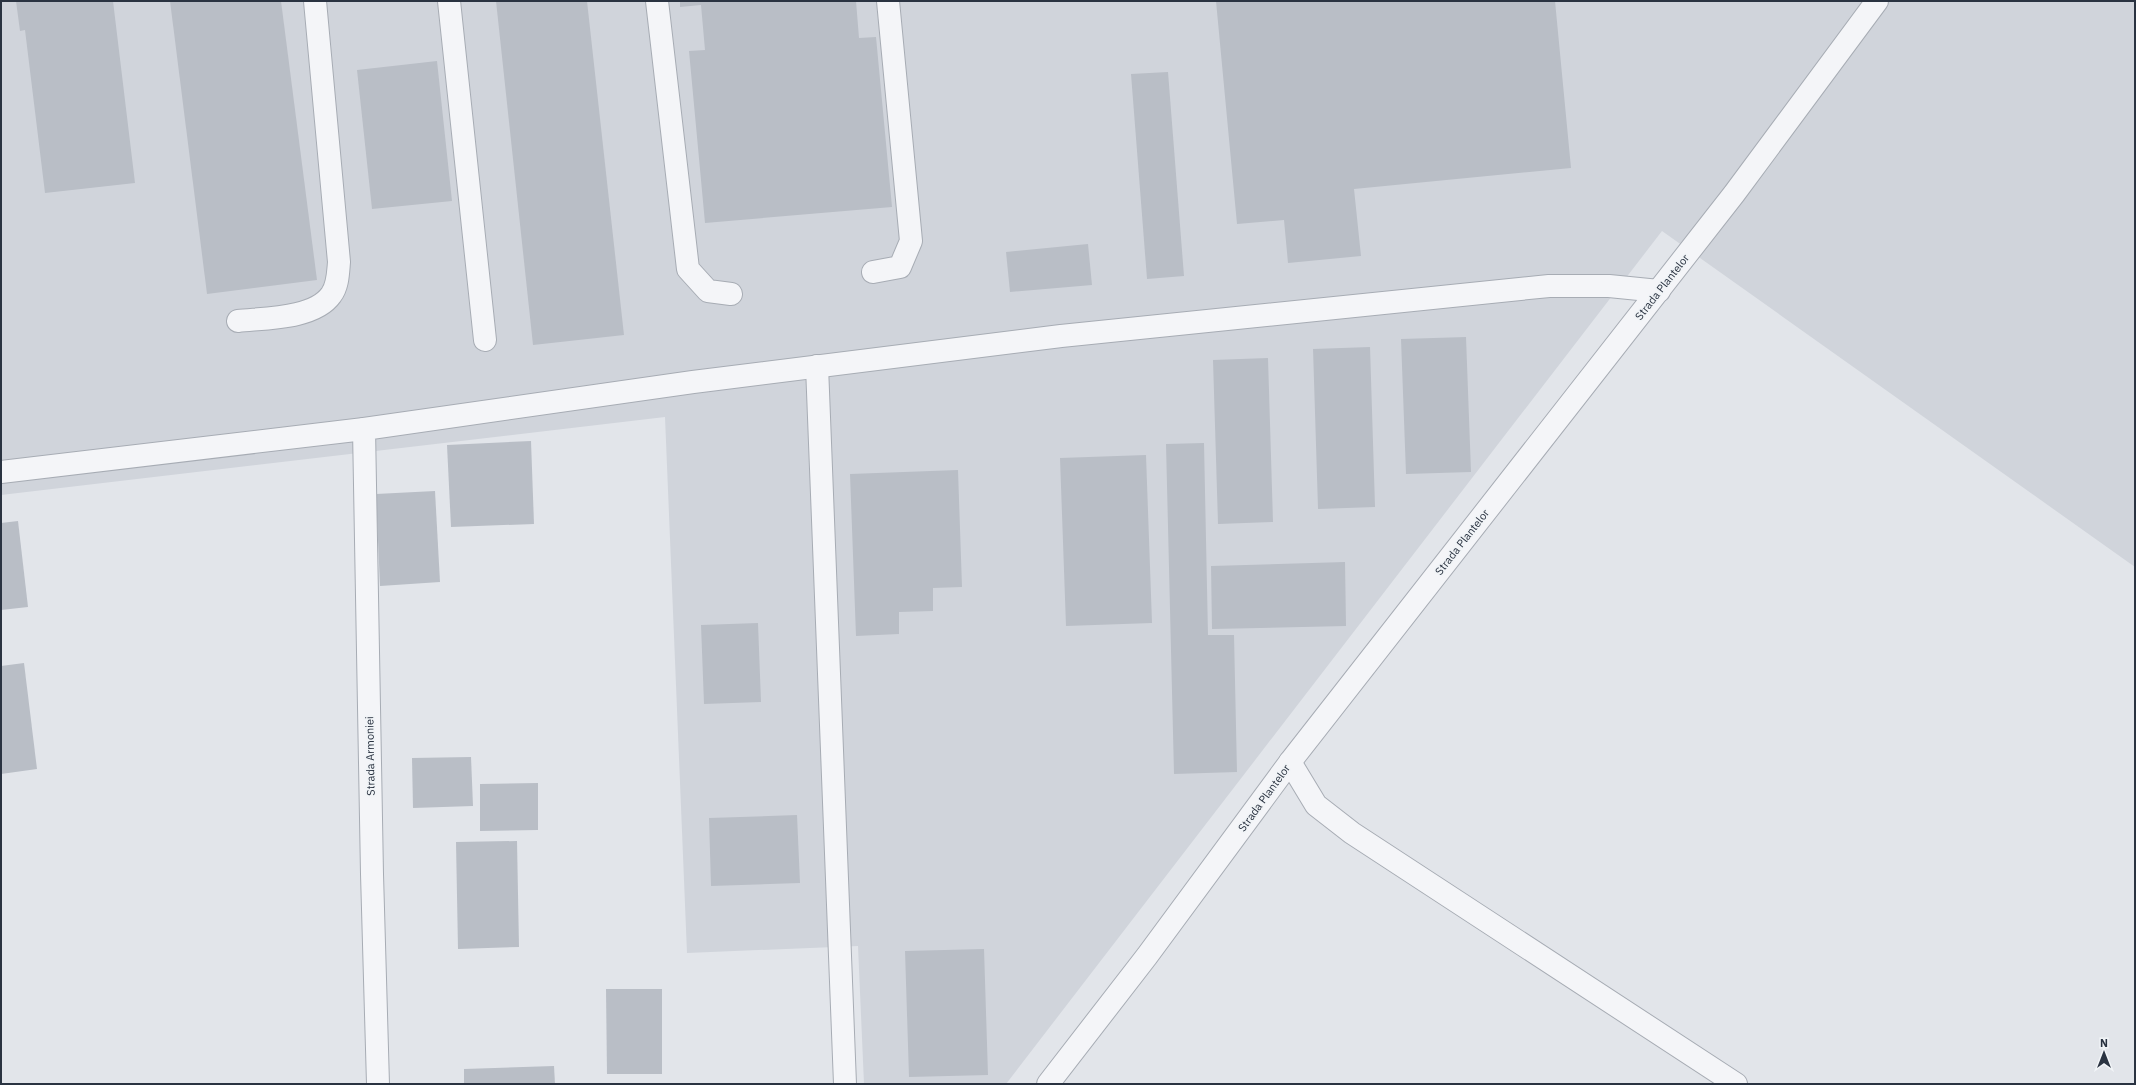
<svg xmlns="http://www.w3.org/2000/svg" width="2136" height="1085" viewBox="0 0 2136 1085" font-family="'IBM Plex Sans',sans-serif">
  <rect width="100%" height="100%" fill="#e2e5ea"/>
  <polygon fill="#d0d4db" points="1,1 2135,1 2135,567 1662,231 1006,1084 864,1084 858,946 687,953 665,417 1,495"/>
  <g fill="#b9bec6">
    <polygon points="16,1 113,1 135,183 45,193 25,30 20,31"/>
    <polygon points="170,1 281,1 317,280 207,294"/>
    <polygon points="496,1 587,1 624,335 533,345"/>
    <polygon points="680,1 856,1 859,38 876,37 892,207 705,223 689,51 705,50 701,5 680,7"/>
    <polygon points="1216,1 1555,1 1571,168 1354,189 1361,256 1288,263 1284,220 1237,224"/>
    <polygon points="437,61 452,201 372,209 357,70"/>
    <polygon points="1168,72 1184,276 1147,279 1131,74"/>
    <polygon points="1088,244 1092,285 1010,292 1006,252"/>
    <polygon points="1466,337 1471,472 1406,474 1401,339"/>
    <polygon points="1370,347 1375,507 1318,509 1313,349"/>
    <polygon points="1268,358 1273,522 1218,524 1213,360"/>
    <polygon points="531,441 534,524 451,527 447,445"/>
    <polygon points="1204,443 1208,635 1234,635 1237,772 1174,774 1166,444"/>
    <polygon points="1146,455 1152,623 1066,626 1060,458"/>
    <polygon points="958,470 962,587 933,588 933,611 899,612 899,634 856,636 850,474"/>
    <polygon points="435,491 440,582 380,586 376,494"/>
    <polygon points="18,521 28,607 1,610 1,523"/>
    <polygon points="1345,562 1346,626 1212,629 1211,566"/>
    <polygon points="758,623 761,702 704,704 701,625"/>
    <polygon points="24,663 37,769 1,774 1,666"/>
    <polygon points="471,757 473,806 413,808 412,758"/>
    <polygon points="538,783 538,830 480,831 480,784"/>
    <polygon points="797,815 800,883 711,886 709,818"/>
    <polygon points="517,841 519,947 458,949 456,842"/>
    <polygon points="984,949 988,1075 909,1077 905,951"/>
    <polygon points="606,989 662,989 662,1074 607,1074"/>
    <polygon points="554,1066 555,1084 464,1084 464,1069"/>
  </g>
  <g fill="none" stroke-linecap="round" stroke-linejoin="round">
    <g stroke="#a7acb4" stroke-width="24">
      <g id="service">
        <polyline points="449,1 485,340"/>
        <polyline points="657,1 688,269 708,291 731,294"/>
        <polyline points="873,272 900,267 911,241 888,1"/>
        <path d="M238 321C264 318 314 319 331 295 338 286 338 273 339 262L315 1"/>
        <polyline points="817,366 845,1084"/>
        <polyline points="1,472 364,429"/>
        <polyline points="1290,762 1316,805 1352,833 1736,1084"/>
      </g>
    </g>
    <g stroke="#a7acb4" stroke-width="24">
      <g id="minor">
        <polyline points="378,1084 372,874 364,429 693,382 1061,336 1549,286 1609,286 1659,291"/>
        <polyline points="1048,1084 1147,956 1290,762 1734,194 1877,1"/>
      </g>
    </g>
    <use href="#service" stroke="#f4f5f8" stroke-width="22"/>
    <use href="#minor" stroke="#f4f5f8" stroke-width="22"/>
  </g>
  <g text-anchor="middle" stroke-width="3.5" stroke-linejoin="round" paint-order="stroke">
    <g font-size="11" fill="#2a3341" stroke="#f1f4f7">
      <text transform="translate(1662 287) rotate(-52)" y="4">Strada Plantelor</text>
      <text transform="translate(1462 542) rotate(-52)" y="4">Strada Plantelor</text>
      <text transform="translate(370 756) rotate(-91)" y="4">Strada Armoniei</text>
      <text transform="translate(1264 798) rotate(-54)" y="4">Strada Plantelor</text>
    </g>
  </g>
  <rect width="2136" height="1085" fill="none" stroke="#2a3341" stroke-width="4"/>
  <g transform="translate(2104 1053)" stroke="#f1f4f7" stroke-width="3" paint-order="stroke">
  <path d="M0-3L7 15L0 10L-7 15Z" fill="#2a3341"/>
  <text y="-6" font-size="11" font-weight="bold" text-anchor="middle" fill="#2a3341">N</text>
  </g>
</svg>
